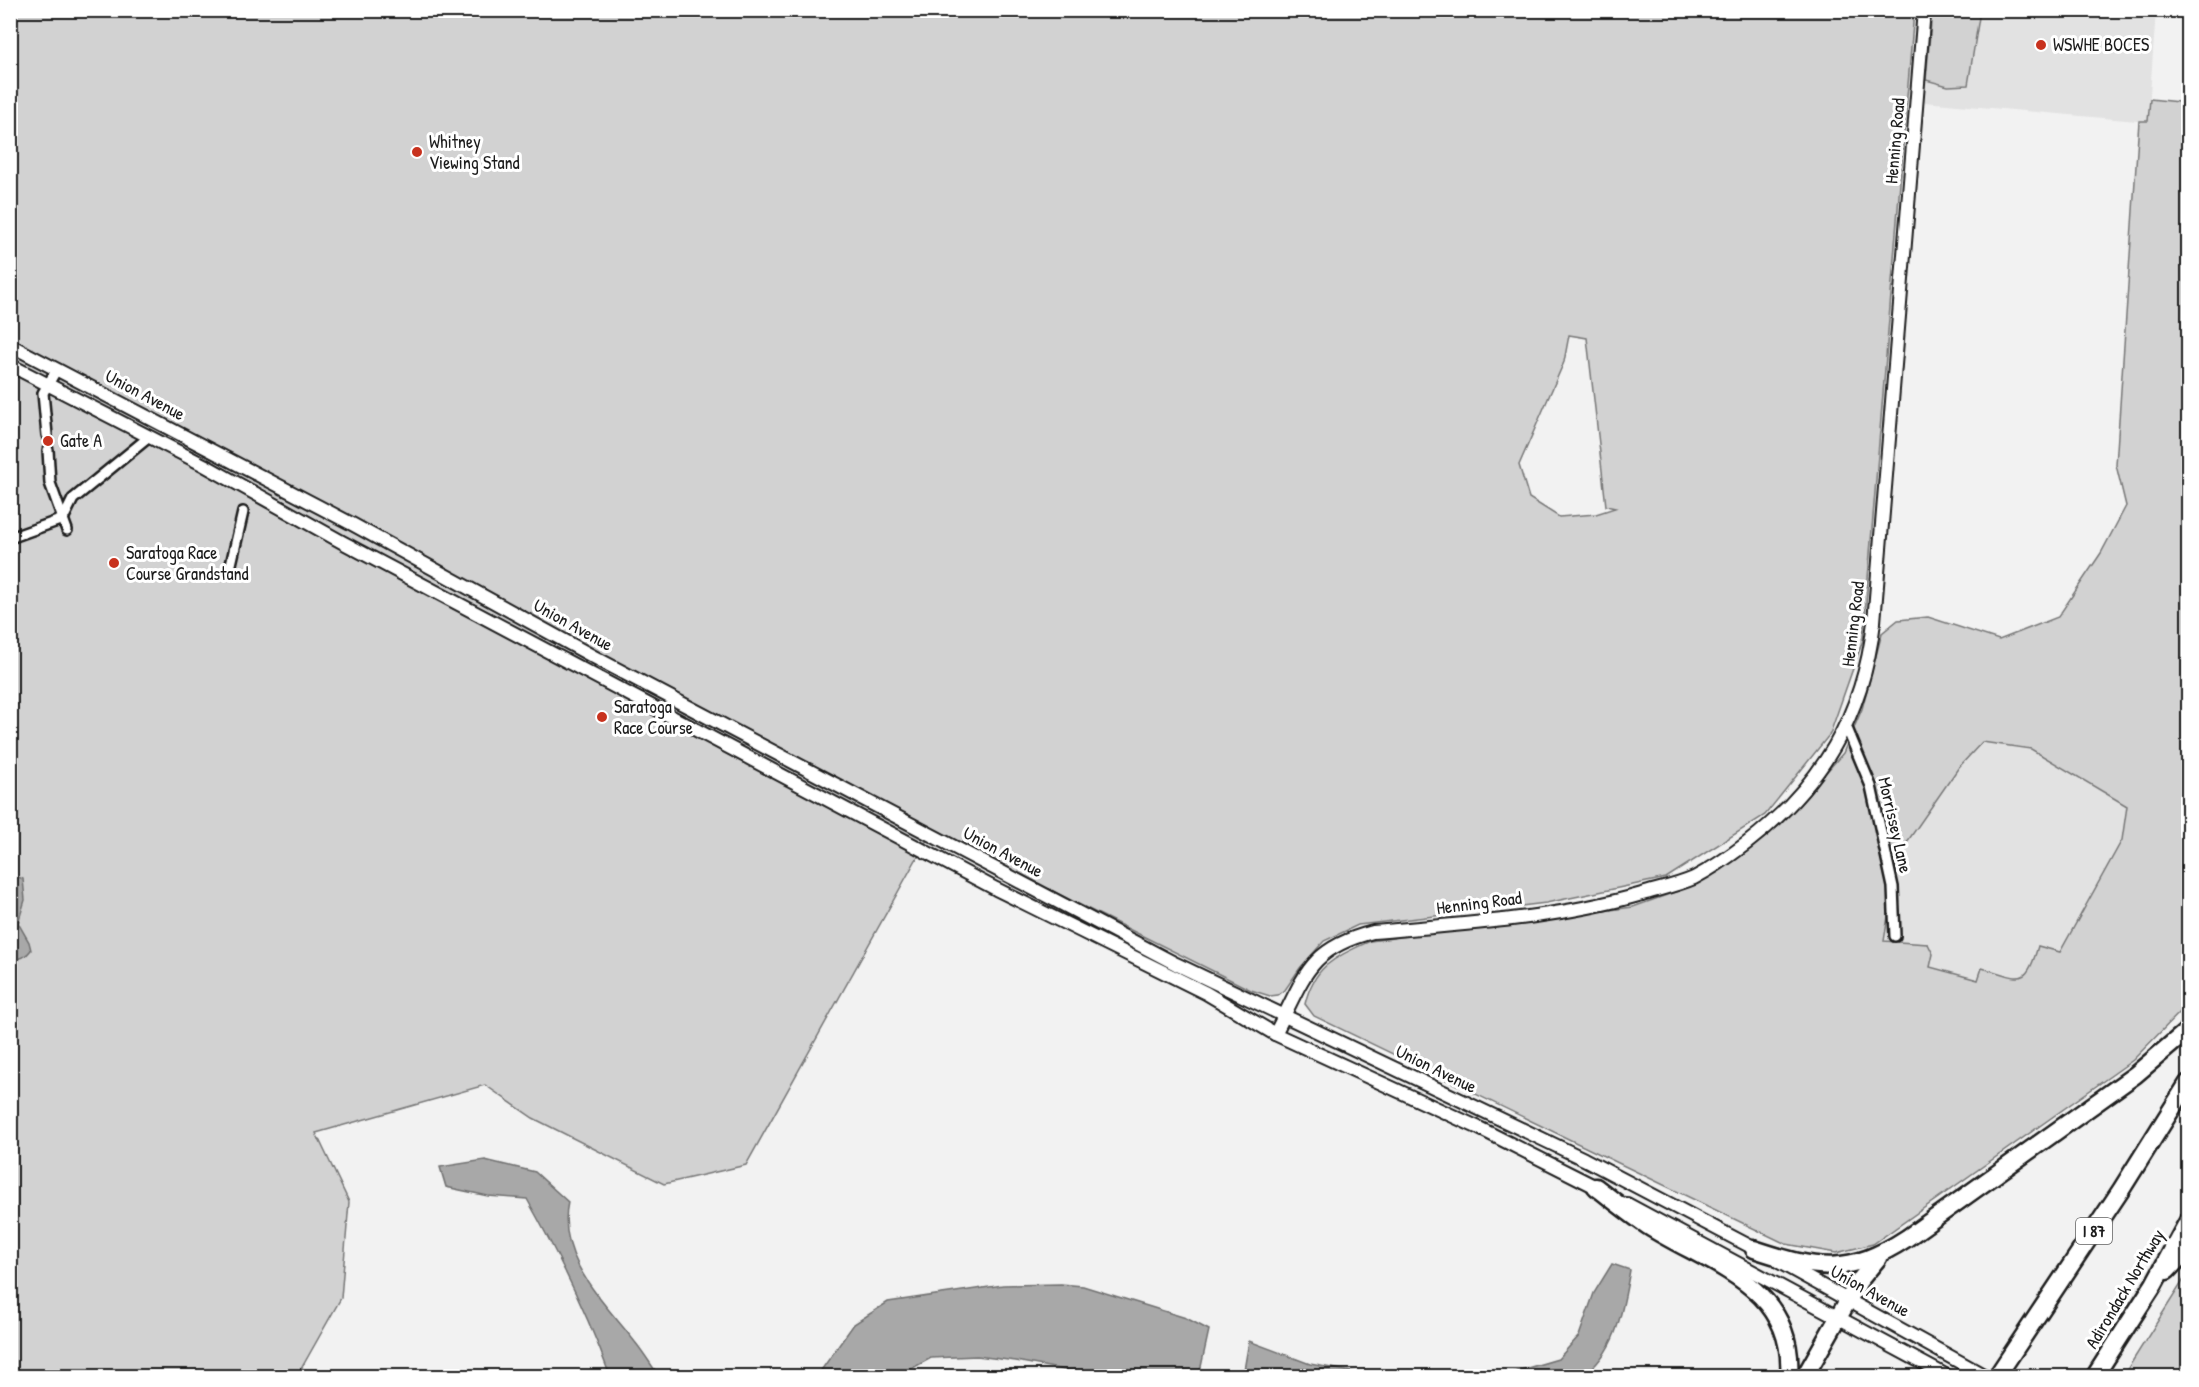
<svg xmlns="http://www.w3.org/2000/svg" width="2199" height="1387" viewBox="0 0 2199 1387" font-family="'Patrick Hand',sans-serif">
  <rect width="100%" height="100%" fill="#f2f2f2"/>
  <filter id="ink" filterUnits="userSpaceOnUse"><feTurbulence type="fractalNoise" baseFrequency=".0167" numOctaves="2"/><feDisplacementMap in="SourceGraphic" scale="12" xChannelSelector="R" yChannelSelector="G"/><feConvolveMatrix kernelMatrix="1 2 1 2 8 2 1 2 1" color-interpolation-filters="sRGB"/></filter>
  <g filter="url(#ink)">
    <g fill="#e2e2e2">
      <polygon points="1932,11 2156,11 2148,122 1924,102"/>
      <polygon points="1982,741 2031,749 2127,806 2122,840 2022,1019 1884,941 1898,855 1959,767"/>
    </g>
    <g fill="#d2d2d2" stroke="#777" stroke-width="1.5" fill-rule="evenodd">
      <path d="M10 11H1914L1863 640 1830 734 1765 815 1666 878 1546 903 1358 925 1324 941 1300 968 1285 990 1278 995 1270 996 1251 990 932 831 746 1165 664 1184 533 1118 485 1085 316 1133 349 1202 341 1298 297 1376H11ZM1569 335 1587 338 1606 506 1615 508 1596 514 1559 517 1529 498 1519 465 1564 362Z"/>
      <polygon points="1932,11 1980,11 1968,85 1948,86 1926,80"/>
      <path d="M2150 99 2188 103V1004L2133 1060 1873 1244 1836 1253 1786 1244 1314 1016 1305 1004C1314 965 1336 957 1370 941L1633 907 1678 891 1718 872 1781 824 1843 753 1862 709 1882 633 1898 620 1928 617 1999 640 2058 617 2101 553 2126 506 2116 465 2139 121H2148ZM1982 742 2031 749 2127 806 2122 840 2060 952 2038 946C2026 989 2020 978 1982 968L1978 980 1930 967 1933 954 1928 944 1884 941 1898 855 1959 767Z"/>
      <polygon points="2188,1273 2188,1376 2123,1376"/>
    </g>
    <g fill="#a8a8a8" stroke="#707070" stroke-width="1.5">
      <path d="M11 874 23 879 25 900 18 923 29 942 31 950C26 957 19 960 10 959Z"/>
      <path d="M485 1160 535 1172 568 1202C556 1258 604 1302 635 1342 644 1353 651 1365 659 1376H610C588 1315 559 1256 527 1199L488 1196 446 1187 440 1167Z"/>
      <path d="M1612 1264 1630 1270C1623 1308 1617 1353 1582 1376H1243L1249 1341 1310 1364 1358 1373 1410 1370 1447 1375 1514 1372 1558 1359 1579 1336 1594 1293Z"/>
      <polygon points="1061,1284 1083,1286 1186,1318 1209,1330 1199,1376 1097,1376 1016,1361 977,1356 931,1358 898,1376 817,1376 854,1324 888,1302 1003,1285"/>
    </g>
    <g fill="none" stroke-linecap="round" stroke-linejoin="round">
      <g stroke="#1c1c1c" stroke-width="14">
        <g id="street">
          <polyline points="47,435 43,393 57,369"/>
          <polyline points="48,450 50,483 67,530"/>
          <polyline points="10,538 63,519 73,499 149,437"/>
          <polyline points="229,573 243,512"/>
          <polyline points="1846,726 1871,786 1893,887 1895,936"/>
        </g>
      </g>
      <g stroke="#1c1c1c" stroke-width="16">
        <g id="secondary">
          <polyline points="10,345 352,524 594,657 1176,964 1584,1159 1761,1252"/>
          <polyline points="10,365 204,465 342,542 996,889 1206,993 1275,1034 1479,1128 1602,1190"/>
          <path d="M1275 1034C1304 979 1306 949 1373 932 1462 924 1556 919 1642 894 1659 889 1678 885 1694 878 1713 868 1730 856 1747 843 1822 785 1863 716 1874 622L1924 10"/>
          <polyline points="1627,1204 1947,1376"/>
          <polyline points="1779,1262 1985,1376"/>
        </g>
      </g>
      <g stroke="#1c1c1c" stroke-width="21">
        <g id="highway">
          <path d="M1596 1187C1613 1200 1630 1214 1648 1226 1709 1265 1796 1285 1789 1376"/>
          <path d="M1754 1249C1817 1270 1849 1276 1907 1238L2135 1075 2188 1030"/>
          <polyline points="2167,1271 2188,1249"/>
          <polyline points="1805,1376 1859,1281 1878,1258"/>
          <polyline points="1997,1376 2121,1190 2188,1083"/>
          <polyline points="2095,1376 2154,1284 2188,1221"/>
        </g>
      </g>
      <use href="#street" stroke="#fff" stroke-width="9"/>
      <use href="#secondary" stroke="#fff" stroke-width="12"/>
      <use href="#highway" stroke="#fff" stroke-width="16"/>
    </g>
  </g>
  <g fill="#c8321e" stroke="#fff" stroke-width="2">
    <circle cx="2041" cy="45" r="6"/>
    <circle cx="417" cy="152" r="6"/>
    <circle cx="48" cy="441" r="6"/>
    <circle cx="114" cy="563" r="6"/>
    <circle cx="602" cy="717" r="6"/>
  </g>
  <g text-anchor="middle" stroke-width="6" stroke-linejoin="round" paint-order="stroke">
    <rect fill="#fff" stroke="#606060" stroke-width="1.5" x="2076" y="1218" width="36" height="26" rx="4.5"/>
    <g font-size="16" font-weight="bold" fill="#1c1c1c">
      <text x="2094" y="1237">I 87</text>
    </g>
    <g font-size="18" fill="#1c1c1c" stroke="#fff" text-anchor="start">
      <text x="2053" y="51">WSWHE BOCES</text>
      <text x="429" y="148">Whitney<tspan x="429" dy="21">Viewing Stand</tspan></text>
      <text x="60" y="447">Gate A</text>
      <text x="126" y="559">Saratoga Race<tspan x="126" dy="21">Course Grandstand</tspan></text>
      <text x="614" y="713">Saratoga<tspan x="614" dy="21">Race Course</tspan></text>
    </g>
    <g font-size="18" fill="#1c1c1c" stroke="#fff">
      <text transform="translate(1895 141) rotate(-85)" y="6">Henning Road</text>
      <text transform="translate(145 395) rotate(28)" y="6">Union Avenue</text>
      <text transform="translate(1853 624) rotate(-83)" y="6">Henning Road</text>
      <text transform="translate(573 625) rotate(29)" y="6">Union Avenue</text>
      <text transform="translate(1895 825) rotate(77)" y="6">Morrissey Lane</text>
      <text transform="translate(1003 852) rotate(28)" y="6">Union Avenue</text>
      <text transform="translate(1479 903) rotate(-7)" y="6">Henning Road</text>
      <text transform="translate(1436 1069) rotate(26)" y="6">Union Avenue</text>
      <text transform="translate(2125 1289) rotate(-59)" y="6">Adirondack Northway</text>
      <text transform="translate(1870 1291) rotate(29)" y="6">Union Avenue</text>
    </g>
  </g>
  <rect width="2199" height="1387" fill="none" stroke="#fff" stroke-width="36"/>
  <rect x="18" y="18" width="2163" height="1351" fill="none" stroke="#1c1c1c" stroke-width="2" filter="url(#ink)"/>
</svg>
